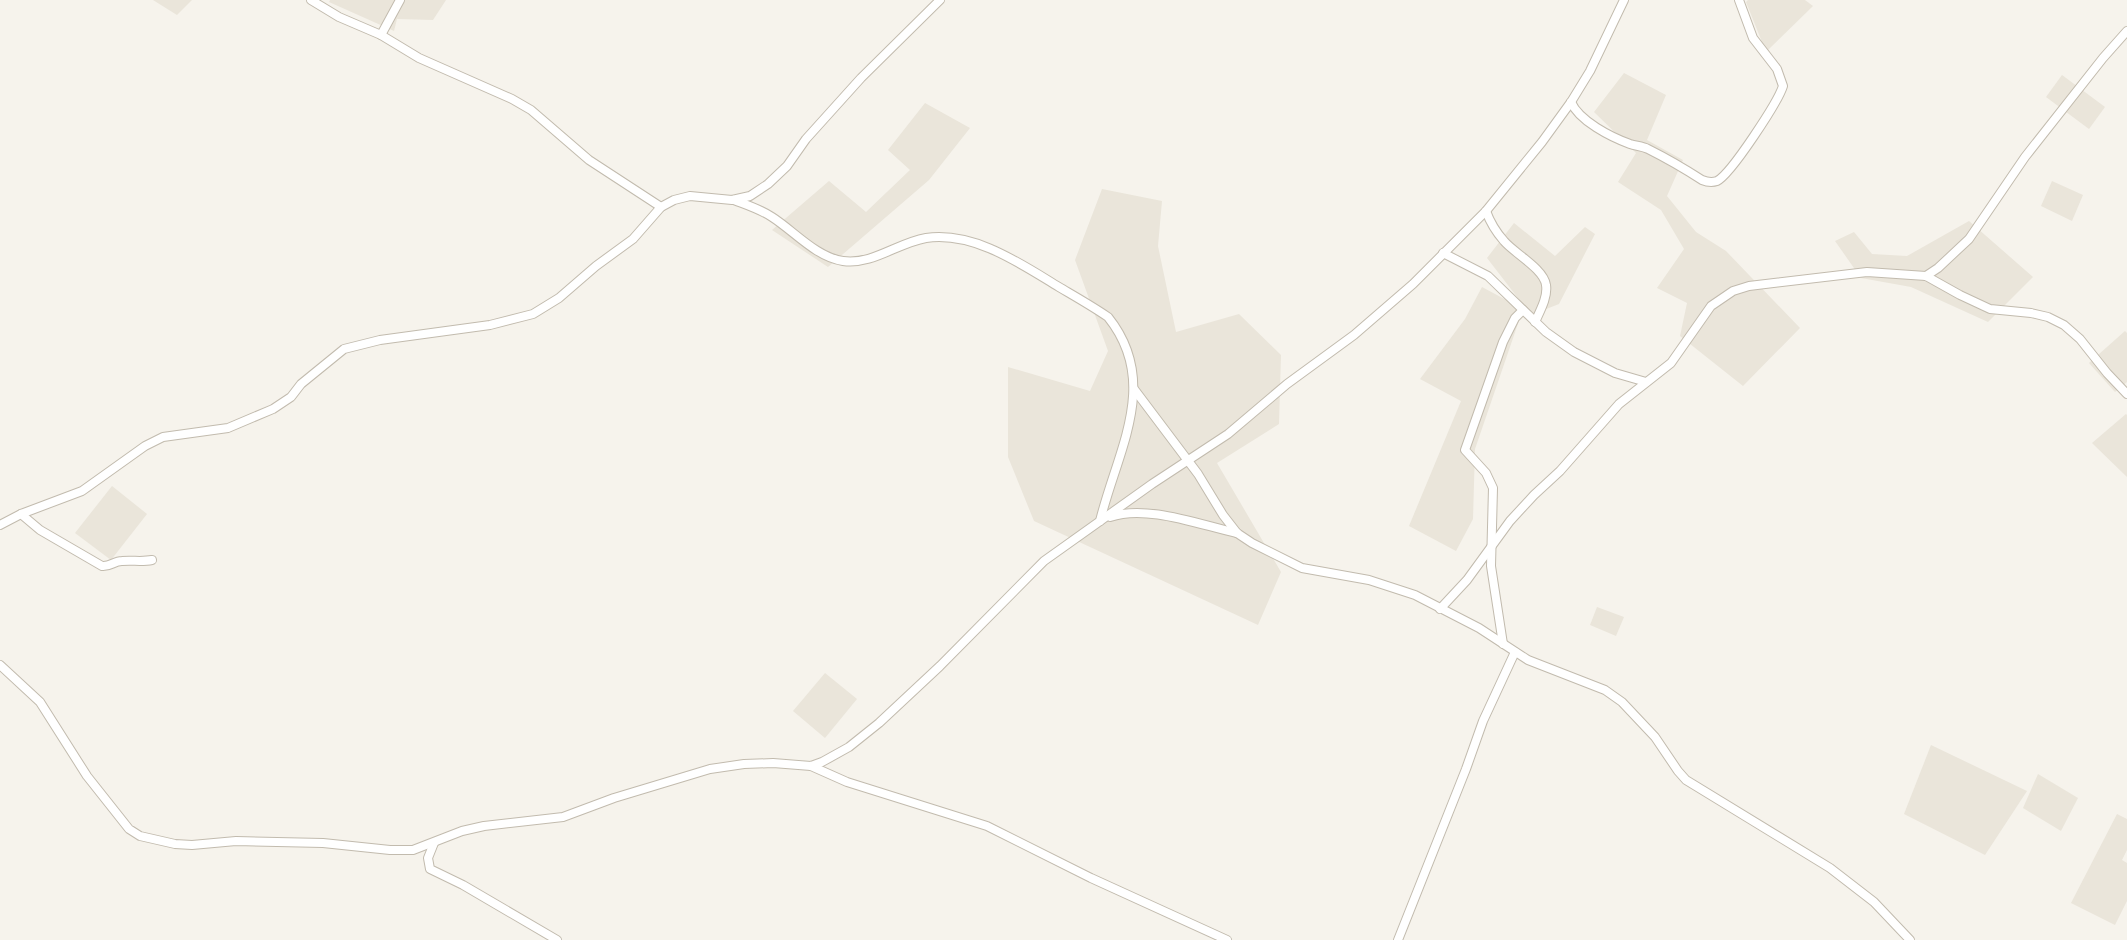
<svg xmlns="http://www.w3.org/2000/svg" width="2127" height="940" viewBox="0 0 2127 940" font-family="Ubuntu,sans-serif">
  <rect width="100%" height="100%" fill="#f6f3ec"/>
  <g fill="#eae5da">
    <polygon points="153,0 192,0 177,15"/>
    <polygon points="330,0 446,0 433,20 397,19 394,31 329,2"/>
    <polygon points="1748,0 1805,0 1813,6 1766,52 1746,2"/>
    <polygon points="1624,73 1666,95 1647,140 1683,160 1667,196 1696,232 1726,251 1800,328 1743,386 1680,336 1687,303 1657,288 1684,249 1661,210 1618,182 1636,153 1594,112"/>
    <polygon points="2062,75 2105,107 2089,129 2046,97"/>
    <polygon points="925,103 970,128 929,180 828,267 772,230 829,181 866,212 910,170 888,150"/>
    <polygon points="2052,181 2083,195 2072,221 2041,206"/>
    <polygon points="1102,189 1162,201 1158,246 1176,332 1239,314 1281,355 1279,424 1217,463 1281,572 1258,625 1034,521 1008,457 1008,367 1090,391 1108,351 1075,260"/>
    <polygon points="1969,221 2033,277 1988,322 1911,287 1861,278 1835,241 1854,232 1872,254 1907,256"/>
    <polygon points="1514,223 1555,256 1585,227 1595,234 1559,304 1531,315 1487,258"/>
    <polygon points="1482,287 1523,309 1475,449 1473,519 1456,551 1409,526 1461,401 1420,379 1465,319"/>
    <polygon points="2125,331 2127,333 2127,382 2115,392 2089,363"/>
    <polygon points="2126,414 2127,415 2127,477 2092,443"/>
    <polygon points="112,486 147,514 111,560 75,533"/>
    <polygon points="1597,607 1624,617 1616,636 1590,625"/>
    <polygon points="825,673 857,699 825,738 793,711"/>
    <polygon points="1931,745 2027,791 1985,855 1904,814"/>
    <polygon points="2038,774 2078,798 2061,831 2023,808"/>
    <polygon points="2117,814 2127,819 2127,850 2122,860 2127,863 2127,901 2115,925 2071,903"/>
  </g>
  <g fill="none" stroke-linecap="round" stroke-linejoin="round">
    <g stroke="#c2bbae" stroke-width="10">
      <g id="minor">
        <polyline points="311,0 339,17 381,35 419,58 512,99 531,110 589,160 661,207"/>
        <polyline points="381,35 400,0"/>
        <path d="M1571 102C1579 121 1611 137 1630 144 1636 146 1642 146 1648 149 1666 158 1685 169 1702 180 1707 182 1711 183 1717 181 1731 174 1778 102 1783 86L1777 69 1753 38 1739 0"/>
        <path d="M734 200C747 205 760 209 772 217 794 231 816 257 843 261 873 265 897 243 926 238 974 231 1021 264 1059 287 1076 297 1092 306 1108 317 1161 383 1117 451 1100 521"/>
        <path d="M1486 211C1490 222 1496 232 1504 241 1514 253 1544 269 1546 285 1548 297 1540 311 1535 322"/>
        <polyline points="1443,253 1488,276 1546,332 1574,352 1615,373 1646,382"/>
        <polyline points="1926,276 1938,268 1969,239 2025,157 2103,58 2127,31"/>
        <polyline points="1134,389 1198,474 1223,515 1237,533 1252,543 1302,568 1369,580 1415,595 1479,628 1528,660 1605,690 1622,702 1655,737 1678,771 1686,780 1830,868 1874,902 1910,940"/>
        <path d="M21 514 40 530 102 566C110 567 114 561 122 561 132 560 142 562 152 560"/>
        <path d="M1110 517C1146 504 1200 525 1237 533"/>
        <polyline points="0,525 21,514 82,491 145,446 163,437 228,428 273,409 291,397 301,384 344,349 380,340 490,325 533,314 559,298 596,266 633,239 661,207 674,200 690,196 732,200 750,196 768,184 787,166 806,139 861,78 940,0"/>
        <polyline points="1440,609 1467,580 1510,521 1534,495 1560,471 1619,404 1671,363 1711,306 1733,291 1749,286 1867,272 1926,276 1960,295 1990,309 2031,313 2048,317 2064,325 2080,339 2107,373 2127,394"/>
        <polyline points="1503,644 1491,566 1493,488 1486,473 1465,450 1503,342 1515,318 1523,310"/>
        <polyline points="0,665 40,702 87,776 129,829 140,836 175,844 192,845 236,841 323,843 390,850 413,850 462,831 484,826 563,817 614,798 710,769 744,764 773,763 811,766 822,762 849,747 879,723 940,666 1044,561 1152,484 1228,434 1287,384 1354,335 1413,284 1486,211 1542,142 1571,102 1590,71 1624,0"/>
        <polyline points="811,766 847,782 987,826 1091,878 1227,940"/>
        <polyline points="434,843 428,858 430,869 463,885 557,940"/>
        <polyline points="1398,940 1466,769 1483,721 1515,652"/>
      </g>
    </g>
    <use href="#minor" stroke="#fff" stroke-width="8"/>
  </g>
</svg>
